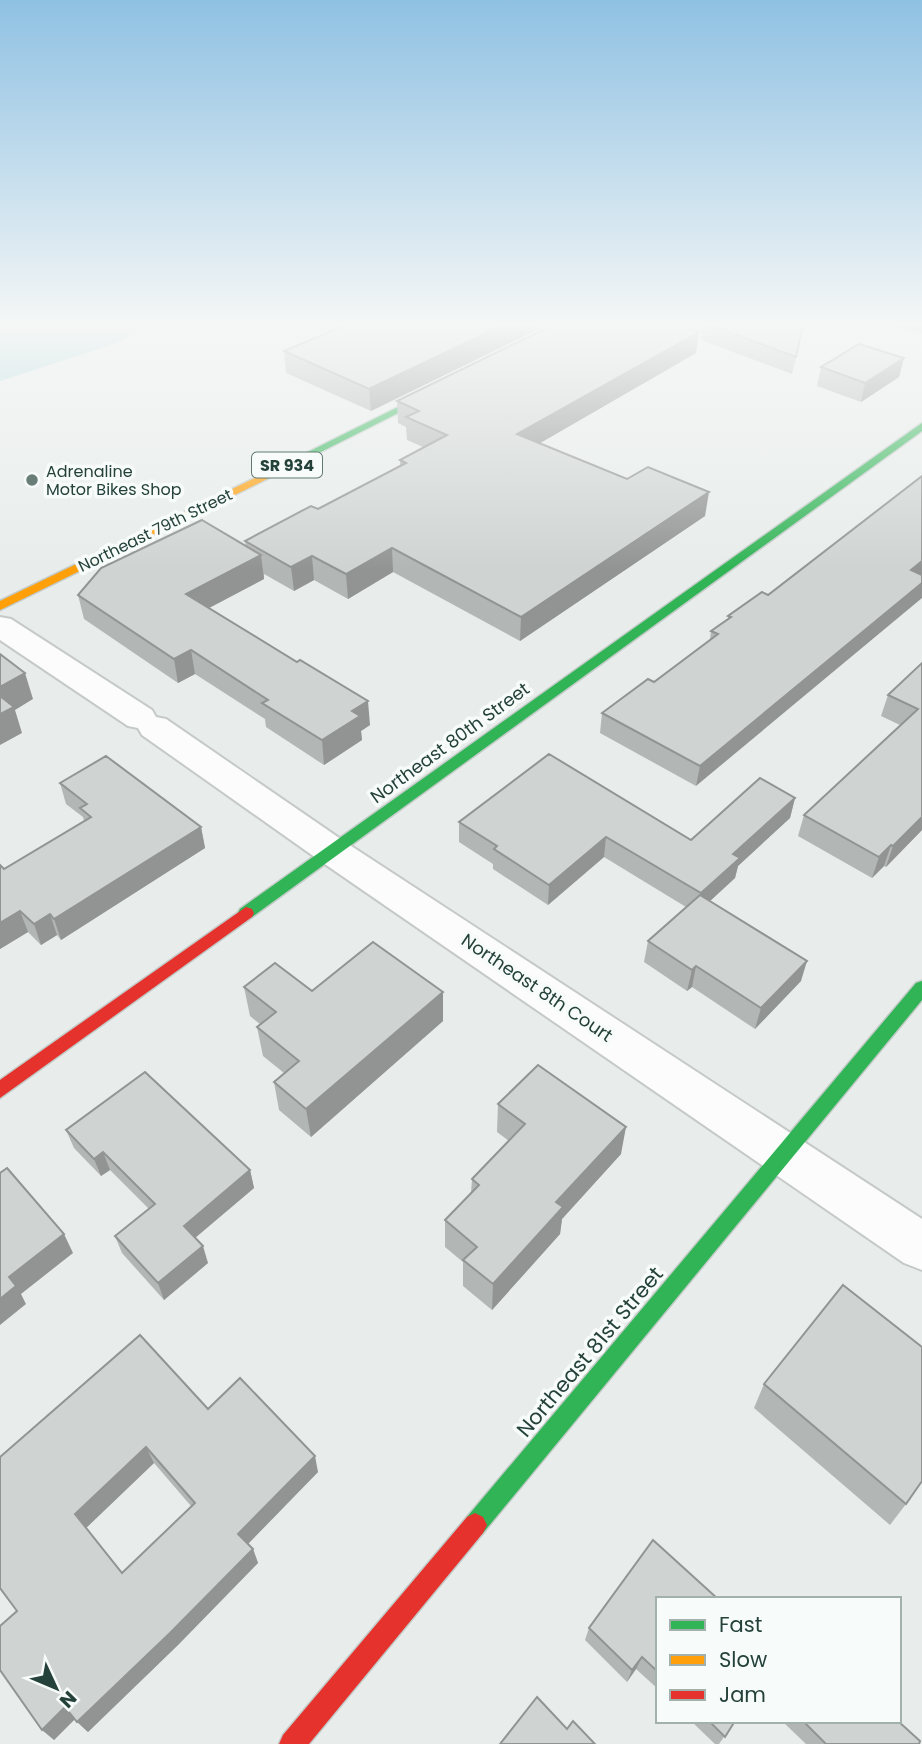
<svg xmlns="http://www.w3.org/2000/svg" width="922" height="1744" viewBox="0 0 922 1744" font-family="Poppins,sans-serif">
  <rect width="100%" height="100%" fill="#e8edeb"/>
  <polygon fill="#a9d4db" points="0,324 162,324 102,348 0,381"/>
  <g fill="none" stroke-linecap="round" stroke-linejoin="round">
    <g stroke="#c5cac8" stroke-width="4">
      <polygon id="street" points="0,617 11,619 152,710 156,717 166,719 345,842 922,1219 922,1270 904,1263 319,860 142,735 138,728 128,726 0,640"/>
    </g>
    <g stroke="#c3cbc8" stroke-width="3">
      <g id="fast">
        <polygon points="440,386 448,388 267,479 258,477"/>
        <polygon points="922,423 922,431 252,917 240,917 238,913 240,909"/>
        <polygon points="922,981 922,1000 483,1533 475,1537 467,1533 463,1525 467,1517 916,983"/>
      </g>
    </g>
    <g stroke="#c3cbc8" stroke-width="3">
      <polygon id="slow" points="263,474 268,477 267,479 0,610 0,601"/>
    </g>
    <g stroke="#c3cbc8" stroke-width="3">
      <g id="jam">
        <polygon points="246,907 252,909 254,913 252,917 0,1098 0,1080"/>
        <polygon points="475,1513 483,1517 487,1525 483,1533 309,1744 279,1744 283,1735 467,1517"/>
      </g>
    </g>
    <use href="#street" fill="#fcfcfc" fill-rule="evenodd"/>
    <use href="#fast" fill="#30b455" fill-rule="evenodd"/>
    <use href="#slow" fill="#ff9f0a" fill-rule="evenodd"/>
    <use href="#jam" fill="#e5322d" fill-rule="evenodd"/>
  </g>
  <g fill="#b2b6b5" fill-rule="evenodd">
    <polygon points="549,324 371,411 286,373 284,351"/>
    <polygon points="703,324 804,324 792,374 701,340"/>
    <polygon points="872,324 922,324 922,333"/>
    <polygon points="696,353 540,443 705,516 520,641 393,572 348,599 314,580 294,591 264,574 264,579 209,608 370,725 361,731 362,740 324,765 266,727 265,719 195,674 178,683 84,619 78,595 246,546 245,541 318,509 400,466 400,460 423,447 407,440 406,427 398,423 397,401"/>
    <polygon points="904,358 899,377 861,402 817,386 821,367"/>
    <polygon points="762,592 696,786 600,733 602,713 654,682 710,640 711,631 728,619 728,616"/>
    <polygon points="922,663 922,830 886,867 884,866 872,878 798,836 804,815 900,725 881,716 888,695"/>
    <polygon points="60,783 201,827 205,848 61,940 57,935 41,945 28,932 0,949 0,865 4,869 84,821 83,817 66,804"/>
    <polygon points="795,798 790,818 738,866 735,878 710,901 801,981 755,1029 692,987 687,991 644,962 648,941 686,907 604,857 548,905 493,869 493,864 459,842 459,822 691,840"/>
    <polygon points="244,987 312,991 443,992 443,1021 311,1137 279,1110 274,1082 284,1073 263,1056 257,1027 261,1025 250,1016"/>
    <polygon points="498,1104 621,1154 562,1219 560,1234 492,1310 463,1286 463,1262 445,1247 445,1220 471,1193 472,1179 509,1141 497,1132"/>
    <polygon points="66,1130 250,1170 254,1188 195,1238 208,1263 164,1300 122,1253 115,1236 149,1209 110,1170 101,1176 74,1148"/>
    <polygon points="764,1384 906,1504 890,1525 754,1408"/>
    <path d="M208 1409 318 1472 248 1544 253 1549 258 1563 178 1645 88 1732 75 1719 54 1740 17 1611 0 1457ZM154 1463 191 1506 122 1573 86 1528Z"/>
    <polygon points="658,1599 658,1689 636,1669 627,1682 585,1640 589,1628"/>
    <polygon points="691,1721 735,1721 719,1744 715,1744"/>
    <polygon points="782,1721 898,1721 919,1744 806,1744"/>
  </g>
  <g fill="#919493">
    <polygon points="505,324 549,324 371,411 369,389"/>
    <polygon points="803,324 804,324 792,374 796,357"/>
    <polygon points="699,332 696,353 516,457 517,434"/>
    <polygon points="904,358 899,377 861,402 865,383"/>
    <polygon points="709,492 705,516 520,641 521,617"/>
    <polygon points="392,548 393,572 348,599 346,574"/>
    <polygon points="261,555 264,579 190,618 186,594"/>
    <polygon points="312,556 314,580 294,591 291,567"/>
    <polygon points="922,561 922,576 911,570"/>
    <polygon points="922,583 922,598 696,786 700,766"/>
    <polygon points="191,650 195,674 178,683 174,659"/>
    <polygon points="25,673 33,699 15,710 22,733 0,745 0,687"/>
    <polygon points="368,701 370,725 361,731 362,740 324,765 322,740 352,711"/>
    <polygon points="795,798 790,818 738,866 735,878 697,913 701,893 733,854"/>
    <polygon points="922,817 922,830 886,867 893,846"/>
    <polygon points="201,827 205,848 61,940 54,919"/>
    <polygon points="606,837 604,857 548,905 549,885"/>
    <polygon points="891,845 884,866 872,878 879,857"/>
    <polygon points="20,911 28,932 0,949 0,923"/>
    <polygon points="50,914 57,935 41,945 34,924"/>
    <polygon points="807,961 801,981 755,1029 761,1008"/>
    <polygon points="696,966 692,987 687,991 692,970"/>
    <polygon points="443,992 443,1021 311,1137 306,1109"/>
    <polygon points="626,1127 621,1154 562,1219 560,1234 492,1310 493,1284 556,1202"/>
    <polygon points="103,1152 110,1170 101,1176 94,1159"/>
    <polygon points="250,1170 254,1188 189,1243 184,1226"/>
    <polygon points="64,1234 73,1253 21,1294 26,1304 0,1325 0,1299 9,1277"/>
    <polygon points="203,1246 208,1263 164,1300 158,1283"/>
    <polygon points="146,1447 154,1463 85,1529 75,1514"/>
    <polygon points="315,1456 318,1472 244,1548 238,1534"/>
    <polygon points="253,1549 258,1563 178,1645 88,1732 77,1722"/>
    <polygon points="642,1657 636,1669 627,1682 632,1670"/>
    <polygon points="65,1707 76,1718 54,1740 42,1730"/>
  </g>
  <g fill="#cfd4d2" stroke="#919493" stroke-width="2" fill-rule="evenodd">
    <polygon points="348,324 505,324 369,389 284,351"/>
    <polygon points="555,324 678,324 699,332 517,434 627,479 648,467 709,492 521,617 392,548 346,574 312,556 291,567 245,541 311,506 318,509 406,463 400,460 447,435 406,417 419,411 397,401"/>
    <polygon points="708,324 803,324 796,357"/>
    <polygon points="859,344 904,358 865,383 821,367"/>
    <polygon points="922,476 922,561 911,570 922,575 922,583 700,766 602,713 648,679 654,682 718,634 711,631 731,617 728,616 762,592 768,595"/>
    <polygon points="202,520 261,555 186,594 297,662 300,660 368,701 352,711 360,716 322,740 262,703 268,700 191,650 174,659 78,595 101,568"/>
    <polygon points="0,654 25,673 0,687"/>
    <polygon points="922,663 922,817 893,846 891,845 879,857 804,815 918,709 888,695"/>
    <polygon points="0,696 14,707 0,714"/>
    <polygon points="549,754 691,840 760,778 795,798 733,854 740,858 701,893 606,837 549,885 494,849 497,846 459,822"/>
    <polygon points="106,756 201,827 54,919 50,914 34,924 20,911 0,923 0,865 4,869 91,817 80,808 87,804 60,783"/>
    <polygon points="700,895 807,961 761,1008 696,966 692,970 648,941"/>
    <polygon points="373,942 443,992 306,1109 274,1082 299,1061 257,1027 276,1012 244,987 275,963 312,991"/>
    <polygon points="538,1065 626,1127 556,1202 563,1207 493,1284 463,1260 477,1247 445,1220 479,1185 472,1179 525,1124 498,1104"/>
    <polygon points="145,1072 250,1170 184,1226 203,1246 158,1283 115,1236 155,1204 103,1152 94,1159 66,1130"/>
    <polygon points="7,1168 64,1234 9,1277 16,1286 0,1299 0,1173"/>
    <polygon points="843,1285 922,1347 922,1481 906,1504 764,1384"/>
    <path d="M140 1335 208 1409 240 1378 315 1456 238 1534 253 1549 170 1633 77 1722 65 1707 42 1730 0 1670V1626L17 1611 0 1588V1457ZM146 1447 195 1503 122 1573 75 1514Z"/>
    <polygon points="653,1540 718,1599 658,1599 658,1672 642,1657 632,1670 589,1628"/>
    <polygon points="537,1697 567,1729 573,1721 595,1744 500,1744"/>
    <polygon points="709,1721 735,1721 725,1737"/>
    <polygon points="803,1721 898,1721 920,1741 919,1744 826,1744"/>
  </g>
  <linearGradient id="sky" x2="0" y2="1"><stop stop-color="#8fc1e3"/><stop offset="0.57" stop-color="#f5f7f6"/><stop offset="1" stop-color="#f5f7f6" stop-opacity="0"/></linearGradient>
  <rect width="922" height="569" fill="url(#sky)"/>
  <circle fill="#697e78" stroke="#f7fbf9" stroke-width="2.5" cx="32" cy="480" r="7"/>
  <g text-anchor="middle" stroke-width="7" stroke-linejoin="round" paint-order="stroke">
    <rect fill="#f7fbf9" stroke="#637a73" stroke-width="2" x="252" y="452.5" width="70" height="25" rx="5"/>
    <g font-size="16" font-weight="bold" fill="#24423a">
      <text x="287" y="471">SR 934</text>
    </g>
    <g font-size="16" fill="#24423a" stroke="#f7fbf9" text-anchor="start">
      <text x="46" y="477">Adrenaline<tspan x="46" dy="18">Motor Bikes Shop</tspan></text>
    </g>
    <g font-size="16" fill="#24423a" stroke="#f7fbf9">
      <text transform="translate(155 530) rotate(-26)" y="6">Northeast 79th Street</text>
    </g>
    <g font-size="18" fill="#24423a" stroke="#f7fbf9">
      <text transform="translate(450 743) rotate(-36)" y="6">Northeast 80th Street</text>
      <text transform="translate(537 988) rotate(34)" y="6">Northeast 8th Court</text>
    </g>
    <g font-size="21" fill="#24423a" stroke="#f7fbf9">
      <text transform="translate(590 1352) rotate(-50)" y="7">Northeast 81st Street</text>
    </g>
  </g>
  <rect x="656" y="1597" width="245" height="126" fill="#f7fbf9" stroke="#a3b1ad" stroke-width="2"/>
  <rect x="670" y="1620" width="35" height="10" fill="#30b455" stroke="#a3b1ad" stroke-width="2"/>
  <text x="719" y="1632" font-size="21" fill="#24423a">Fast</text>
  <rect x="670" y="1655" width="35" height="10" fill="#ff9f0a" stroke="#a3b1ad" stroke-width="2"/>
  <text x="719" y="1667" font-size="21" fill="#24423a">Slow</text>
  <rect x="670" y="1690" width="35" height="10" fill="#e5322d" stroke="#a3b1ad" stroke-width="2"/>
  <text x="719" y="1702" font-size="21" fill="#24423a">Jam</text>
  <g transform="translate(56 1688) rotate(134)" stroke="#f7fbf9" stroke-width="5" paint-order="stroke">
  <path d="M0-5L12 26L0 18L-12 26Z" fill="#24423a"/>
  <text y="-10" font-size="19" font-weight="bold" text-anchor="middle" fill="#24423a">N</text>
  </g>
</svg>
